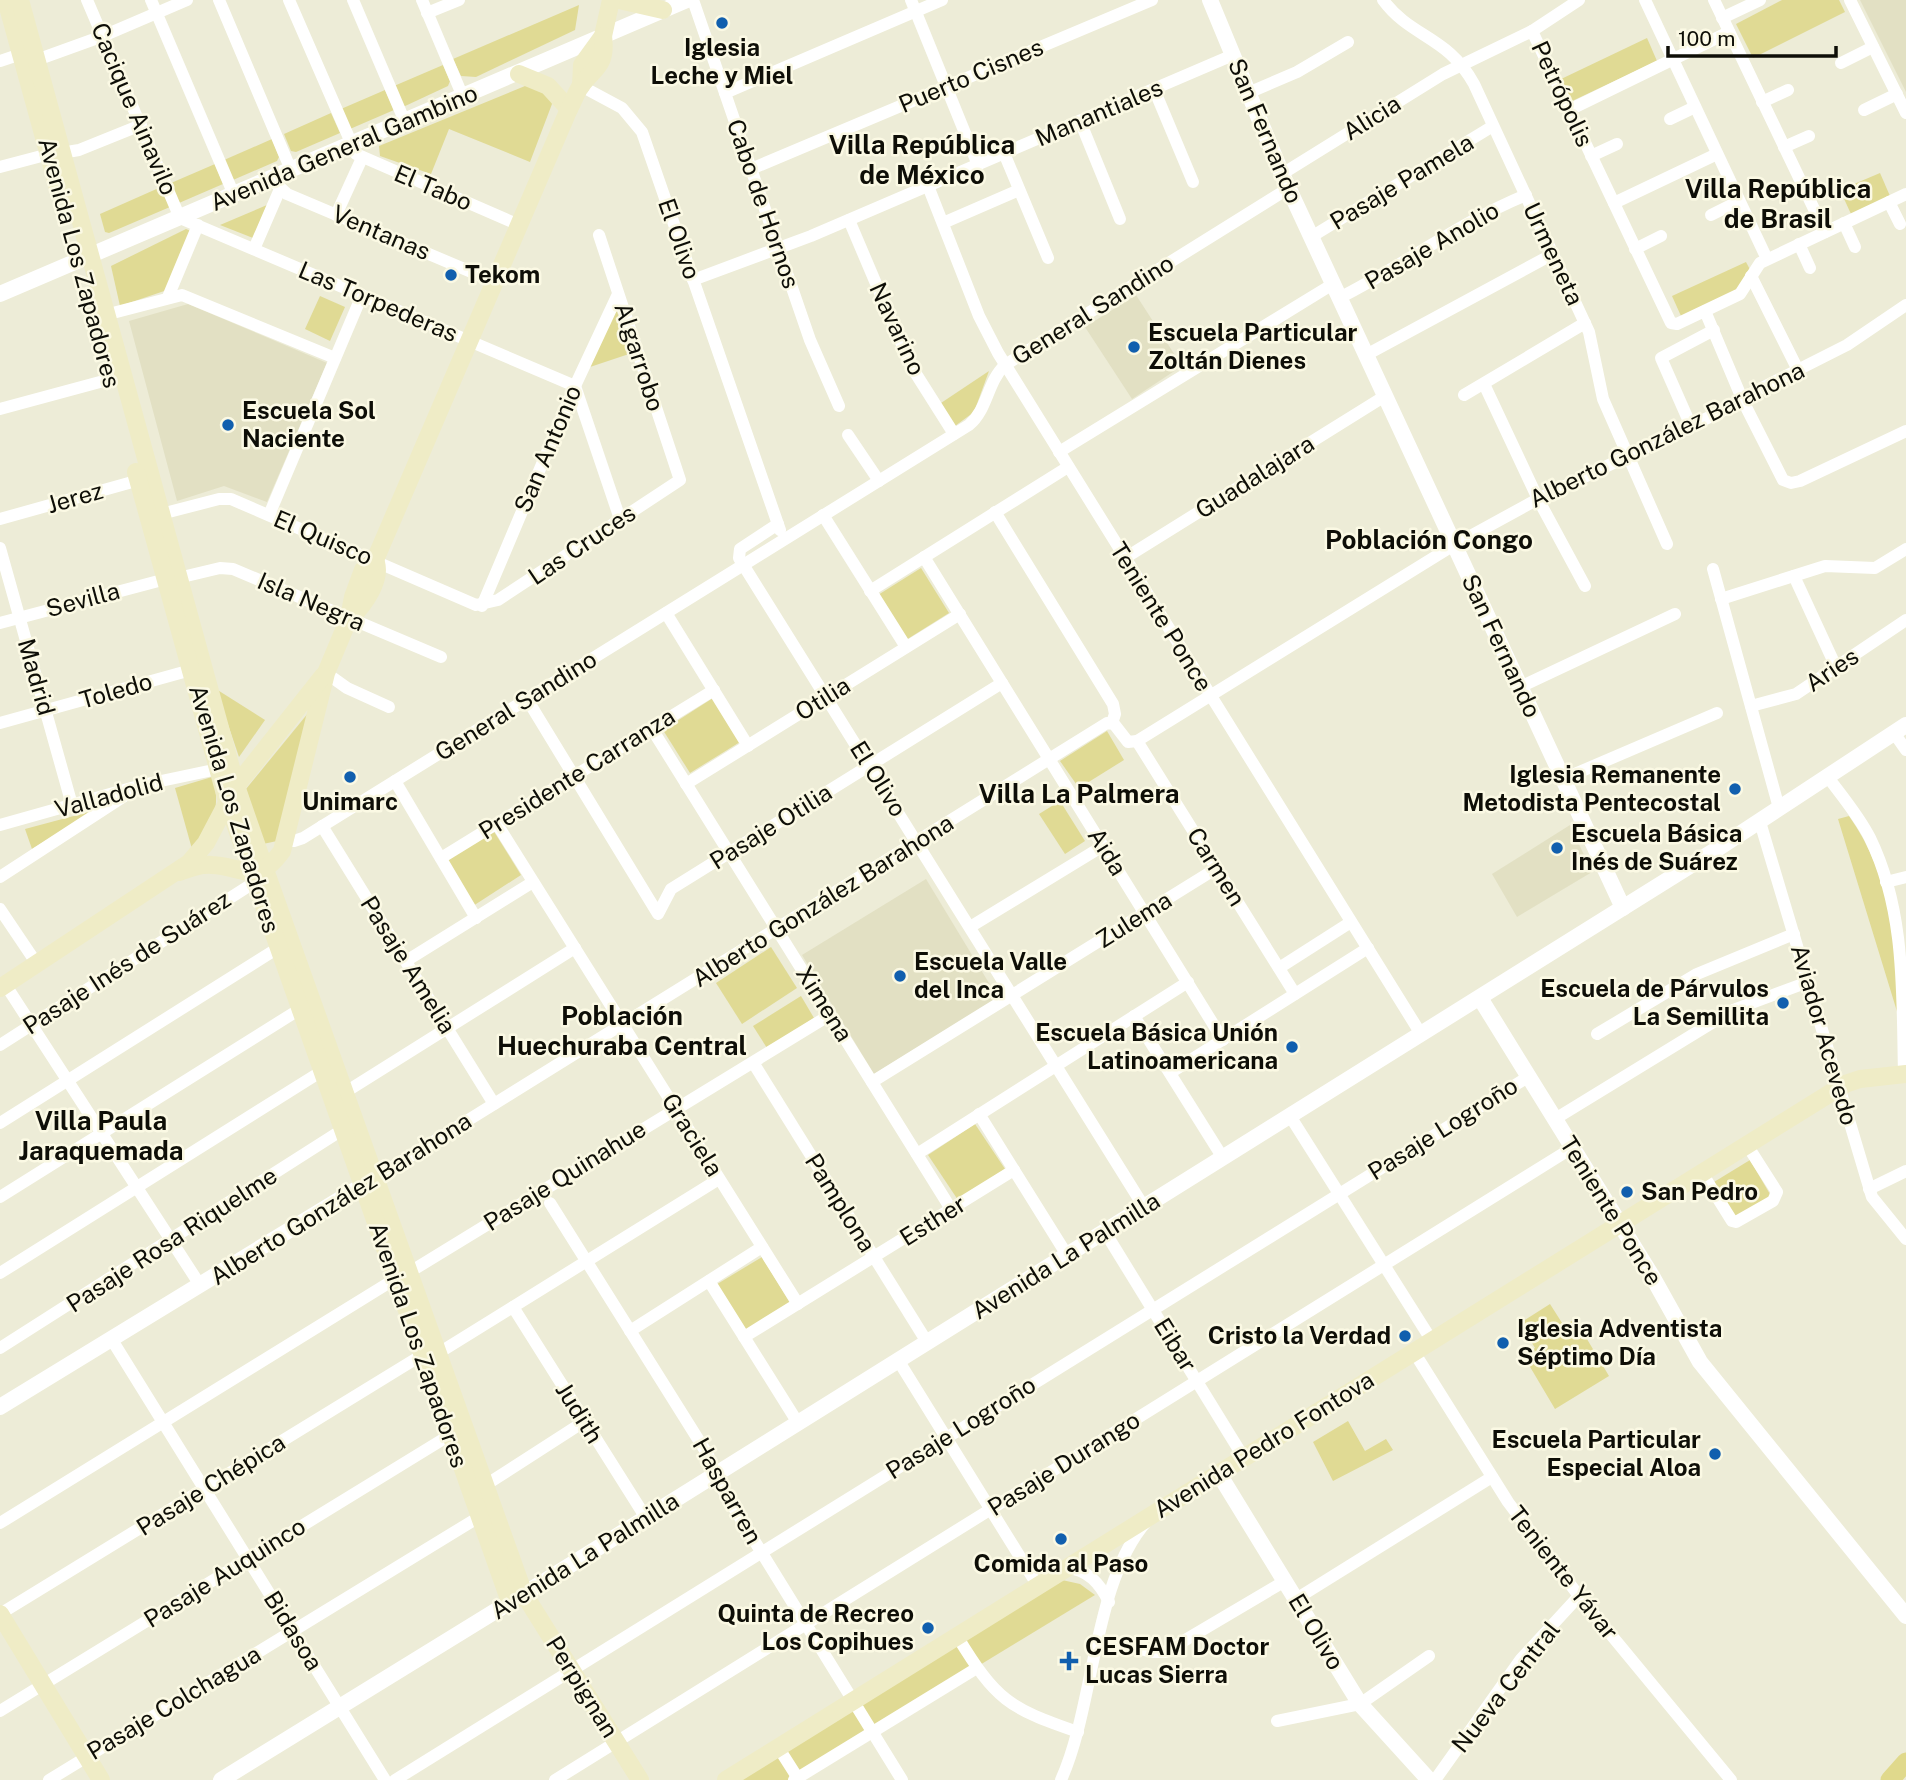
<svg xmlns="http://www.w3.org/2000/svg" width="1906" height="1780" viewBox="0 0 1906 1780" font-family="'Public Sans',sans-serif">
  <rect width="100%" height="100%" fill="#edecd7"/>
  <g fill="#e2e0c3">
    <polygon points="1860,0 1906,0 1906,92"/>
    <polygon points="1136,295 1182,366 1132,399 1085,327"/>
    <polygon points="188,304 327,363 267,502 224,486 177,501 129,321"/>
    <polygon points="1570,825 1592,872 1517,917 1492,874"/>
    <polygon points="926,879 998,998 874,1074 802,955"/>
  </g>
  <g fill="#e0da94">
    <polygon points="1782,0 1839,0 1845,12 1753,58 1736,24"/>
    <polygon points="579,5 575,30 476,77 461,76 453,59"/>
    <polygon points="1647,38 1657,61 1570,102 1559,80"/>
    <polygon points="443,65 450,81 448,86 403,107 394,86"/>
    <polygon points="525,86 536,86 551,99 552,104 530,162 449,129 431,174 380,156 379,146"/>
    <polygon points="385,90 394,110 350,129 341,109"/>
    <polygon points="331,113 340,133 296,152 291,151 284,134"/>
    <polygon points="272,139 279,157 277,161 233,180 224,160"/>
    <polygon points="215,164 223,184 179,203 171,183"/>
    <polygon points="1880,173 1890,196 1851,214 1840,190"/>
    <polygon points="161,187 170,207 109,233 105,232 100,214"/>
    <polygon points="267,205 253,238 220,225"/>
    <polygon points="186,229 198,234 176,287 120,306 111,266"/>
    <polygon points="1746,262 1756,281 1681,316 1672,296"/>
    <polygon points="320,296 345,307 330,341 305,329"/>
    <polygon points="616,309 632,353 590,367"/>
    <polygon points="989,371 974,412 955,426 941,403"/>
    <polygon points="921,568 949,613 906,640 878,595"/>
    <polygon points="216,689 265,720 239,757"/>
    <polygon points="713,698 740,742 690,773 663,730"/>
    <polygon points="309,712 277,841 263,844 246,789"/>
    <polygon points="1107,731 1124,760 1079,788 1060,761"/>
    <path d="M212 777C222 803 213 831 192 849L175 788Z"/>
    <polygon points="1060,801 1085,841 1065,854 1039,814"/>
    <polygon points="96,810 32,849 25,829"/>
    <path d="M1849 816C1893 878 1895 945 1899 1018L1838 819Z"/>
    <polygon points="493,830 521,875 473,906 445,861"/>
    <polygon points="771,947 797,988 742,1024 716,983"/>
    <polygon points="801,996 814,1018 767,1048 753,1026"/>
    <polygon points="975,1124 1005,1169 958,1200 928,1155"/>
    <polygon points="1750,1160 1771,1196 1735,1217 1714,1182"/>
    <polygon points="762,1257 790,1303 742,1332 714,1286"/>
    <polygon points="1550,1304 1564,1326 1575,1319 1609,1376 1555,1409 1523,1355 1535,1348 1520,1323"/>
    <polygon points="1348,1421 1365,1451 1386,1439 1393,1450 1333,1481 1313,1442"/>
    <polygon points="1062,1580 1080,1584 1095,1595 791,1780 735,1780"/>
  </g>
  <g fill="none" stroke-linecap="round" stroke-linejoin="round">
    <g stroke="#fff" stroke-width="12">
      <polyline points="87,0 180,218 575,386"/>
      <polyline points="151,0 234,195"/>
      <polyline points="219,0 291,170"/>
      <polyline points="289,0 356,154 519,225"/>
      <polyline points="353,0 405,122"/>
      <polyline points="422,0 463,97"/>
      <polyline points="693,0 810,340 839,406"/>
      <polyline points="911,0 978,165"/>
      <path d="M1383 0C1411 38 1448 36 1474 84L1589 332 1603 399 1667 544"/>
      <polyline points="1645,0 1767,259"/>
      <polyline points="1714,0 1825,232"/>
      <polyline points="1850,0 1906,113"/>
      <polyline points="427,13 459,0"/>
      <polyline points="1722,18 1760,0"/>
      <polyline points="1532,31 1671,323 1677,324 1740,294 1760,263 1906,194"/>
      <polyline points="0,61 21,54"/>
      <polyline points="31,62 103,36 187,0"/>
      <polyline points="1841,63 1873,47"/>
      <polyline points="581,86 622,108 642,132 780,530"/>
      <polyline points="1154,89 1193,182"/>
      <polyline points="725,93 942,0"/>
      <polyline points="1248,93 1297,72 1348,42"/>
      <polyline points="1762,102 1788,90"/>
      <polyline points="1569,110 1729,32"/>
      <polyline points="1864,110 1897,94"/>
      <polyline points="1670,119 1695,107"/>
      <polyline points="1080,121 1120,219"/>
      <polyline points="1784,147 1809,136"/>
      <polyline points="61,153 79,150 141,125"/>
      <polyline points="1004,153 1048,258"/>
      <polyline points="1591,156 1617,144"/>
      <polyline points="0,167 49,154"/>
      <polyline points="751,169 1152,0"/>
      <polyline points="1282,174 1443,74 1532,31 1579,0"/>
      <polyline points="271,179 287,194 495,282"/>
      <polyline points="928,186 979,316 998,353 1421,1034"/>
      <polyline points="1889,202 1900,224"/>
      <polyline points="1614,203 1717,154"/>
      <polyline points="336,215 362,158"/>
      <polyline points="1711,215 1739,201"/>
      <polyline points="849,220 911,366 954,434"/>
      <polyline points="943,223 1019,190"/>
      <polyline points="1844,223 1855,247"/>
      <polyline points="1311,237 1493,126"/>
      <polyline points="1799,244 1810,268"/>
      <polyline points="254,249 280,189"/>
      <polyline points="1635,249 1661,236"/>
      <polyline points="1751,276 1798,370"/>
      <polyline points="693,280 811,236 1233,55"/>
      <polyline points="168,297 198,225"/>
      <path d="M1339 298C1403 266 1460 222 1526 195"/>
      <polyline points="1705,311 1743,401 1783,480 1791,483 1800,481 1906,431"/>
      <polyline points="105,315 182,295 335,358"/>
      <polyline points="1366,355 1553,254"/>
      <polyline points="1484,384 1538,499 1585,586"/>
      <polyline points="575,386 620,519"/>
      <polyline points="1464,395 1585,323"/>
      <polyline points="0,409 111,379"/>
      <polyline points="1691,426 1661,358 1714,330"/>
      <polyline points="848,435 879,481"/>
      <polyline points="1059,452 1333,284"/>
      <polyline points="995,512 1113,704 1115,714 1112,723"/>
      <polyline points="161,514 219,499 231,499 476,605 498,600 680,480 599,235"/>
      <polyline points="269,515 362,295"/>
      <polyline points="823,515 906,647"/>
      <polyline points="0,519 143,479"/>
      <polyline points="778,524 740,549 739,558 1144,1207"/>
      <polyline points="0,548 72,805"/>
      <polyline points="924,557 1223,1040"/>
      <polyline points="1125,558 1385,396"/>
      <polyline points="1713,569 1779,808"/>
      <polyline points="1794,576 1836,667"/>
      <polyline points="178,578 220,568 233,569 441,657"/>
      <polyline points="870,591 1068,467"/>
      <polyline points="1721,599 1825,566 1875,568 1906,549"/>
      <polyline points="482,606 575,386 618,294"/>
      <polyline points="666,613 748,746"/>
      <polyline points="0,623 166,579"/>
      <polyline points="326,673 347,688 389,707"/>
      <polyline points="1520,687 1675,614"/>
      <polyline points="527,699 658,914 671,889 1002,683"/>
      <polyline points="1751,706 1796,694 1906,620"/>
      <polyline points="0,723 191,670"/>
      <polyline points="652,729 951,1209"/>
      <polyline points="1894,733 1906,750"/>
      <polyline points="1137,741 1295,994"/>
      <path d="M1827 776C1842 796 1859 816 1870 838 1906 912 1902 994 1904 1074"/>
      <polyline points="1563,779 1717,713"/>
      <polyline points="395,781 476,918"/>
      <polyline points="686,784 960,614"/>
      <polyline points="1760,822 1872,1197 1906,1239"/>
      <polyline points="497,824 798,1304"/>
      <polyline points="0,825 142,785 218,769"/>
      <polyline points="322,826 494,1104"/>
      <path d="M287 838 294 841 303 838 969 425C988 409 987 382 1005 365L1289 188"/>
      <polyline points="441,858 714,690"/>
      <polyline points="0,877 129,793"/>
      <polyline points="1886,882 1906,877"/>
      <polyline points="0,909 37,964"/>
      <polyline points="970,927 1103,846"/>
      <polyline points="406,961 533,882"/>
      <polyline points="1279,968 1351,922"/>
      <polyline points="5,984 200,1285"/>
      <polyline points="1134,1016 1223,1158"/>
      <polyline points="1597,1034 1697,974 1794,934"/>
      <polyline points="0,1045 255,882"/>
      <polyline points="754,1064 927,1342"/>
      <polyline points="1170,1073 1368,948"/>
      <polyline points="872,1082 1217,868"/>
      <polyline points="344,1093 575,948"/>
      <polyline points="979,1114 1067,1255"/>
      <polyline points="1290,1116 1432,1341"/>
      <polyline points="1555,1119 1733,1010 1808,982"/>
      <polyline points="0,1123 278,948"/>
      <polyline points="917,1154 1188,982"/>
      <polyline points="1702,1173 1732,1221 1736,1222 1773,1201 1777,1192 1747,1145"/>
      <polyline points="375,1178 1107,723 1114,724 1128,742 1137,741 1454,545 1538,499 1743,401 1750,394 1847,345 1906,305"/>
      <polyline points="1869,1189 1906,1171"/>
      <polyline points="0,1197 300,1009"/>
      <polyline points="550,1203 708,1455 723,1490 902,1780"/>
      <polyline points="1105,1232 1244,1458"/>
      <polyline points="0,1273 322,1071"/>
      <polyline points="408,1273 830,1015"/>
      <polyline points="709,1281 798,1423"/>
      <polyline points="513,1307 646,1518"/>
      <polyline points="630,1331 762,1247"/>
      <polyline points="744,1337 1014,1170"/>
      <polyline points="112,1340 385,1780"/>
      <polyline points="0,1348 342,1130"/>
      <polyline points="1414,1352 1508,1502 1579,1596 1731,1780"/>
      <polyline points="437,1354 719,1179"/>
      <polyline points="898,1360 1038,1586"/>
      <polyline points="484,1486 585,1421"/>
      <polyline points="0,1523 395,1279"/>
      <path d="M1066 1568C1088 1569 1100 1584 1109 1602"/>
      <polyline points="1296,1599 1492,1477"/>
      <polyline points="0,1614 422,1355"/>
      <path d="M957 1636C996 1700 1008 1708 1078 1732"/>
      <polyline points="1100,1640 1153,1652 1165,1652 1285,1581"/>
      <polyline points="0,1711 450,1435"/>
      <polyline points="1277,1721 1360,1704 1429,1656"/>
      <polyline points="778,1747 799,1780"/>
      <polyline points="49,1780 479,1517"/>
      <polyline points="395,1780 1528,1077"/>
      <polyline points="555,1780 1572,1148"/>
      <polyline points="794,1780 977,1668"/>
      <path d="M1061 1780C1095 1705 1093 1581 1147 1521"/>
      <polyline points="1435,1780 1521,1659 1579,1596"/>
    </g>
    <g stroke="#fff" stroke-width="16">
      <polyline points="1210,0 1282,174 1623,908"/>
      <polyline points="0,294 687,0"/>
      <polyline points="1480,998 1652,1276 1700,1362 1906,1616"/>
      <polyline points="0,1407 373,1179"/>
      <polyline points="1219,1474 1360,1704 1429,1780"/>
      <polyline points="524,1594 1717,849 1906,725"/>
      <polyline points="221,1780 510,1602"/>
    </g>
    <g stroke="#efecc6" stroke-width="18">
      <polyline points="6,0 58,188"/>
      <polyline points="20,0 236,786 269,881 524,1594 640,1780"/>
      <polyline points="619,0 663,10"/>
      <polyline points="519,74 548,86 569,109"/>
      <polyline points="581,86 582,65 603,36 611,0"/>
      <polyline points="136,472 227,801 510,1602 524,1594"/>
      <path d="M350 618C364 605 383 579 375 560"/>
      <path d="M179 872C190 868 200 864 212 865 243 866 256 887 282 851L326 673 349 618 353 597 363 570 375 560 569 109C573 102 576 93 580 87 594 67 607 67 603 36"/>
      <polyline points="0,988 189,863 206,843 236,786 323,676"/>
      <polyline points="0,1614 101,1780"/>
      <polyline points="726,1780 1845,1084 1860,1079 1906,1074"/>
    </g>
    <polyline stroke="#e0d98c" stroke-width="19" points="1890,1780 1906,1762"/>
  </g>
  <g fill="#115fae" stroke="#fbf9e4" stroke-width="2.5">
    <circle cx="722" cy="23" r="7"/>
    <circle cx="451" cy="275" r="7"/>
    <circle cx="1134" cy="347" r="7"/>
    <circle cx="228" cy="425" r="7"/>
    <circle cx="350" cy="777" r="7"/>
    <circle cx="1735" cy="789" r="7"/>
    <circle cx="1557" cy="848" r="7"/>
    <circle cx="900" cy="976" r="7"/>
    <circle cx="1783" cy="1003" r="7"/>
    <circle cx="1292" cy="1047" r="7"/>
    <circle cx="1627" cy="1192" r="7"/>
    <circle cx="1405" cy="1336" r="7"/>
    <circle cx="1503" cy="1343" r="7"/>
    <circle cx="1715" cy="1454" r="7"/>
    <circle cx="1061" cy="1539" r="7"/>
    <circle cx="928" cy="1628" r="7"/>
    <path d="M1065.5 1650.5h7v7h7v7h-7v7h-7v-7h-7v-7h7z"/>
  </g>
  <g text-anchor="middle" stroke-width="5" stroke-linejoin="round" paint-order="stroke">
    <g font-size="24" font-weight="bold" fill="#0e0e07" stroke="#fbf9e4" text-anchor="start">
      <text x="722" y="56" text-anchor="middle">Iglesia<tspan x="722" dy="28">Leche y Miel</tspan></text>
      <text x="465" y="283">Tekom</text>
      <text x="1148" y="341">Escuela Particular<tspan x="1148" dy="28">Zoltán Dienes</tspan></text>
      <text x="242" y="419">Escuela Sol<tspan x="242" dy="28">Naciente</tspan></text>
      <text x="1721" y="783" text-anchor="end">Iglesia Remanente<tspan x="1721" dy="28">Metodista Pentecostal</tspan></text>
      <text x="350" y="810" text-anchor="middle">Unimarc</text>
      <text x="1571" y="842">Escuela Básica<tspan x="1571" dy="28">Inés de Suárez</tspan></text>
      <text x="914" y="970">Escuela Valle<tspan x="914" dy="28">del Inca</tspan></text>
      <text x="1769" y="997" text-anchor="end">Escuela de Párvulos<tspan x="1769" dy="28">La Semillita</tspan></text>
      <text x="1278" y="1041" text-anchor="end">Escuela Básica Unión<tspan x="1278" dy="28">Latinoamericana</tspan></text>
      <text x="1641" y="1200">San Pedro</text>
      <text x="1517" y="1337">Iglesia Adventista<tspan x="1517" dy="28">Séptimo Día</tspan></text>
      <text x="1391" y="1344" text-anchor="end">Cristo la Verdad</text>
      <text x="1701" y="1448" text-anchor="end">Escuela Particular<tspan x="1701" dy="28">Especial Aloa</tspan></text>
      <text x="1061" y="1572" text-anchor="middle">Comida al Paso</text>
      <text x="914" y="1622" text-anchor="end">Quinta de Recreo<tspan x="914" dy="28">Los Copihues</tspan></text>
      <text x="1085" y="1655">CESFAM Doctor<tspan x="1085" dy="28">Lucas Sierra</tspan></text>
    </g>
    <g font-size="24" fill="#0e0e07" stroke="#fbf9e4">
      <text transform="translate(971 76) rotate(-23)" y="8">Puerto Cisnes</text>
      <text transform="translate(1562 94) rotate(65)" y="8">Petrópolis</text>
      <text transform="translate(134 109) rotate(67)" y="8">Cacique Ainavilo</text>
      <text transform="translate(1099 113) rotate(-23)" y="8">Manantiales</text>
      <text transform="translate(1372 118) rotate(-32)" y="8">Alicia</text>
      <text transform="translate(1265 131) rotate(67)" y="8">San Fernando</text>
      <text transform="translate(344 148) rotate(-23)" y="8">Avenida General Gambino</text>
      <text transform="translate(1402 182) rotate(-31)" y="8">Pasaje Pamela</text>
      <text transform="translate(433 188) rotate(23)" y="8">El Tabo</text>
      <text transform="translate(763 204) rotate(71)" y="8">Cabo de Hornos</text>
      <text transform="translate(381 233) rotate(23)" y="8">Ventanas</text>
      <text transform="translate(679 239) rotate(71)" y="8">El Olivo</text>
      <text transform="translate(1432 246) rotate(-30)" y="8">Pasaje Anolio</text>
      <text transform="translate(1553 254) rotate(65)" y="8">Urmeneta</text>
      <text transform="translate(79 263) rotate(75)" y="8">Avenida Los Zapadores</text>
      <text transform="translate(378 302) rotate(23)" y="8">Las Torpederas</text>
      <text transform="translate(1093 310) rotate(-32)" y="8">General Sandino</text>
      <text transform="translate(897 329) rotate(65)" y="8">Navarino</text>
      <text transform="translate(639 357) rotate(72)" y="8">Algarrobo</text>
      <text transform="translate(1667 435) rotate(-26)" y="8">Alberto González Barahona</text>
      <text transform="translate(548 449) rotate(-67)" y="8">San Antonio</text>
      <text transform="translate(1255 477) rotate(-32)" y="8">Guadalajara</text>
      <text transform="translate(75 498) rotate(-16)" y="8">Jerez</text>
      <text transform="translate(323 538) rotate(23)" y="8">El Quisco</text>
      <text transform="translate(582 545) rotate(-34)" y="8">Las Cruces</text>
      <text transform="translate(83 600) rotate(-15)" y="8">Sevilla</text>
      <text transform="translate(311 602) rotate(23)" y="8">Isla Negra</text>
      <text transform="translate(1161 617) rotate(58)" y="8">Teniente Ponce</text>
      <text transform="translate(1501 646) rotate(65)" y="8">San Fernando</text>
      <text transform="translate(1832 670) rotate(-34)" y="8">Aries</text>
      <text transform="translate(36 677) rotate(74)" y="8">Madrid</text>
      <text transform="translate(116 691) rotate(-16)" y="8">Toledo</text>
      <text transform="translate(823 699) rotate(-32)" y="8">Otilia</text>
      <text transform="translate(516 706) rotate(-32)" y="8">General Sandino</text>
      <text transform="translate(577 774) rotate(-32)" y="8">Presidente Carranza</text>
      <text transform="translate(878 779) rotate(58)" y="8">El Olivo</text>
      <text transform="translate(109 796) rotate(-15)" y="8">Valladolid</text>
      <text transform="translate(234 809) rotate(73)" y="8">Avenida Los Zapadores</text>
      <text transform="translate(771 827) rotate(-32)" y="8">Pasaje Otilia</text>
      <text transform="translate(1107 852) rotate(58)" y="8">Aida</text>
      <text transform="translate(1216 867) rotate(58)" y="8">Carmen</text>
      <text transform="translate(823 901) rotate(-32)" y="8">Alberto González Barahona</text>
      <text transform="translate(1134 920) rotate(-32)" y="8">Zulema</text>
      <text transform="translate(127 963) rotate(-33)" y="8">Pasaje Inés de Suárez</text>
      <text transform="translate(408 965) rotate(58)" y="8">Pasaje Amelia</text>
      <text transform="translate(824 1004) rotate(58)" y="8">Ximena</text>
      <text transform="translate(1824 1035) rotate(74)" y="8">Aviador Acevedo</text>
      <text transform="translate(1443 1129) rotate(-32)" y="8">Pasaje Logroño</text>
      <text transform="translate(692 1135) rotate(58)" y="8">Graciela</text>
      <text transform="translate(565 1176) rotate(-32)" y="8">Pasaje Quinahue</text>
      <text transform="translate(341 1199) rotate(-32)" y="8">Alberto González Barahona</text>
      <text transform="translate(840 1203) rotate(58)" y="8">Pamplona</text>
      <text transform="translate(1611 1211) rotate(58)" y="8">Teniente Ponce</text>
      <text transform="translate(933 1221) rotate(-32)" y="8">Esther</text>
      <text transform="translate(172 1240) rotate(-33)" y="8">Pasaje Rosa Riquelme</text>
      <text transform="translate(1066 1256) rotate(-32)" y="8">Avenida La Palmilla</text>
      <text transform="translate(418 1345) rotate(71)" y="8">Avenida Los Zapadores</text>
      <text transform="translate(1175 1345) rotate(58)" y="8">Eibar</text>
      <text transform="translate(579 1413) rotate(58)" y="8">Judith</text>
      <text transform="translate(961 1428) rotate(-32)" y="8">Pasaje Logroño</text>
      <text transform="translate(1264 1445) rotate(-32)" y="8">Avenida Pedro Fontova</text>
      <text transform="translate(1064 1464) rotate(-32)" y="8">Pasaje Durango</text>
      <text transform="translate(211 1485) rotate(-32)" y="8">Pasaje Chépica</text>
      <text transform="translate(727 1491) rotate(61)" y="8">Hasparren</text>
      <text transform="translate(585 1556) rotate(-32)" y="8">Avenida La Palmilla</text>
      <text transform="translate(225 1573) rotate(-32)" y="8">Pasaje Auquinco</text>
      <text transform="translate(1563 1573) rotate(52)" y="8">Teniente Yávar</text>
      <text transform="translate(293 1631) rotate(58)" y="8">Bidasoa</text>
      <text transform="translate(1316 1632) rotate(59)" y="8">El Olivo</text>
      <text transform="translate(582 1687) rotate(58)" y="8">Perpignan</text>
      <text transform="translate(1506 1687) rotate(-52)" y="8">Nueva Central</text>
      <text transform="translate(174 1703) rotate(-31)" y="8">Pasaje Colchagua</text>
    </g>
    <g font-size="26" font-weight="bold" fill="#0e0e07" stroke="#fbf9e4">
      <text x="922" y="154">Villa República<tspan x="922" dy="30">de México</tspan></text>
      <text x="1778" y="198">Villa República<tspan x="1778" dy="30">de Brasil</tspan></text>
      <text x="1429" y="549">Población Congo</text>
      <text x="1079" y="803">Villa La Palmera</text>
      <text x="622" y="1025">Población<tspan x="622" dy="30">Huechuraba Central</tspan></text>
      <text x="101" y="1130">Villa Paula<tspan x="101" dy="30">Jaraquemada</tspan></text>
    </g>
  </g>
  <path d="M1668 46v10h168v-10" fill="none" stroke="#0e0e07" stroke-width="3.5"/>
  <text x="1678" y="46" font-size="21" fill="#0e0e07" stroke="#fbf9e4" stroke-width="5" paint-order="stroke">100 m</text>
</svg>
